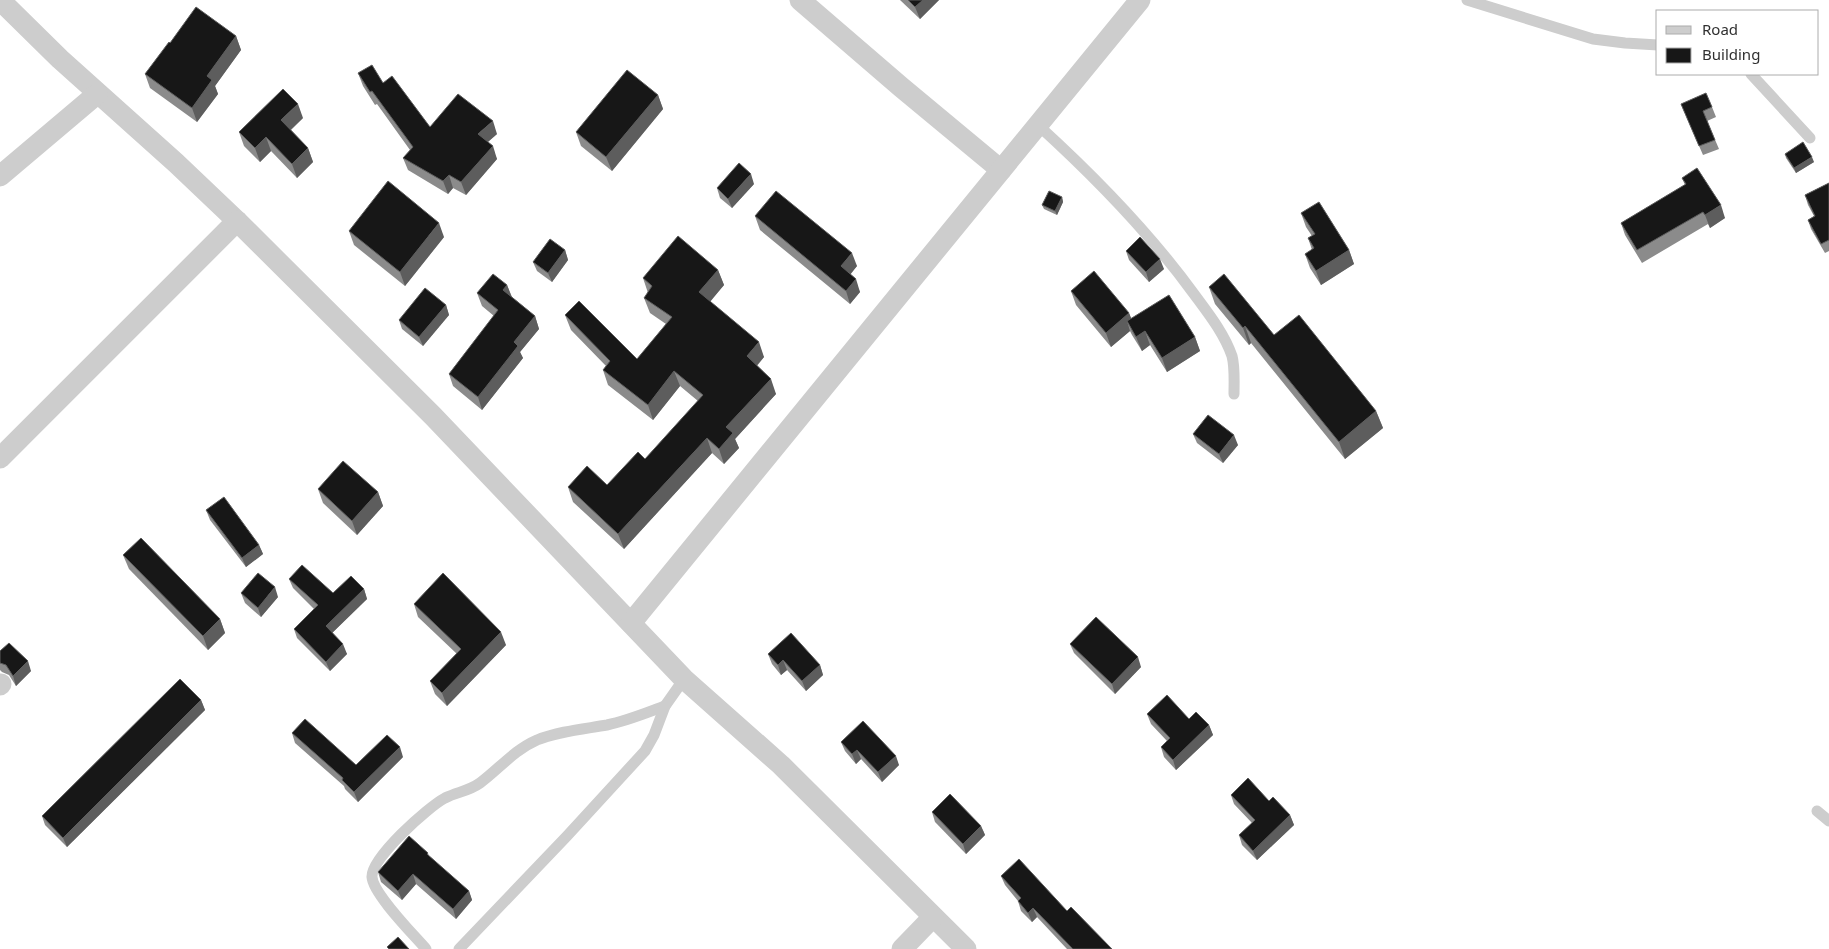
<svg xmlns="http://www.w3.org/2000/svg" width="1829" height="949" viewBox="0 0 1829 949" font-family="'Noto Sans',sans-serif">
  <rect width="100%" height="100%" fill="#fff"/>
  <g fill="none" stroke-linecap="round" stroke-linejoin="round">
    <g stroke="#cdcdcd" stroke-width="11">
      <polyline points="1467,0 1593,39 1625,43 1658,45"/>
      <polyline points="1751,74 1810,138"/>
      <path d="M1039 126C1095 177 1149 232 1194 294 1208 313 1224 333 1232 356 1235 367 1234 382 1234 394"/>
      <polyline points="1817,811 1829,821"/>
      <path d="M426 949C414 935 373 894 372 877 371 858 428 807 445 798 457 792 469 791 480 783 499 769 514 750 537 740 560 731 584 729 607 725 627 721 646 713 665 706"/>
      <polyline points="459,949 567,836 645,751 654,735 665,706 684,679"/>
    </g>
    <g stroke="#cdcdcd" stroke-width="21">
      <polyline points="0,0 60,59 176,163 237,221 433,416 684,679 781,765 966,949"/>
      <polyline points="800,0 901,87 1001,170"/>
      <polyline points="0,176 97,94"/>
      <polyline points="0,458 237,221"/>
      <polyline points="631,623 1140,0"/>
      <polyline points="0,685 1,684"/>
      <polyline points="902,949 933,917"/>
    </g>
  </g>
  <g fill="#8b8b8b">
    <polygon points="900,0 939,0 920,19"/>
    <polygon points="236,36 241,50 215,86 218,94 197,122 150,88 145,74 170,43"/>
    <polygon points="358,73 383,83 430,127 497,134 488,142 497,159 466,195 453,188 448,194 408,170 403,158 410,150 377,104 375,105 363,86"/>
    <polygon points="658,95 663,109 612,171 581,146 576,132"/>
    <polygon points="1681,104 1712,107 1716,117 1707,121 1719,149 1703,155"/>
    <polygon points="303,118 291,130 308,148 313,162 297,178 271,151 260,162 244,146 239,132"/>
    <polygon points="1785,154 1814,162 1796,173 1786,158"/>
    <polygon points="1682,178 1725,218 1710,228 1708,224 1642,263 1625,235 1621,223 1685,185"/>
    <polygon points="1829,183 1829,251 1825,253 1811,229 1808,220 1814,216 1808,205 1805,195"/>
    <polygon points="754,184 732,208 720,198 717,188"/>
    <polygon points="1062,197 1063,202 1057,215 1044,209 1042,205"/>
    <polygon points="1301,213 1349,250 1354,264 1321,285 1310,268 1305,254 1312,250 1308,238 1312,236 1306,227"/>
    <polygon points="755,216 857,266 850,274 860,292 850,304 760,230"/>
    <polygon points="349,231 444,237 405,286 354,245"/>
    <polygon points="565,250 568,260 552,282 537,271 533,262"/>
    <polygon points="1126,251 1164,269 1149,282 1129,260"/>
    <polygon points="718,270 724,285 710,301 764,357 757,366 776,394 735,439 739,448 724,464 712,453 624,549 573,502 568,487 607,485 645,459 698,401 680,386 653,420 608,385 603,370 606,366 571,330 565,315 637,359 666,324 650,313 644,298 648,293 643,278"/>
    <polygon points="507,285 512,297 535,316 539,329 520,352 523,358 482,410 453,386 449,374 494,316 482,306 477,293"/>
    <polygon points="1209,287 1376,411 1383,428 1345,459 1251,343 1249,345 1215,304"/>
    <polygon points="1071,291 1129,313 1131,319 1195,337 1200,351 1167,372 1150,345 1142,351 1132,335 1130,331 1111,347 1076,305"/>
    <polygon points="446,305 449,315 423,346 402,329 399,320"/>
    <polygon points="1193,434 1238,445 1223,463 1197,443"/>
    <polygon points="318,489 378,492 383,506 357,535 323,503"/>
    <polygon points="206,510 259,545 263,554 246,567 210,520"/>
    <polygon points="123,555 220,619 225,633 208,650 129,569"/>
    <polygon points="289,579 333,593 364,589 367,599 332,633 347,654 330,671 297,638 294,629 314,609 293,588"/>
    <polygon points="241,593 278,597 261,617 245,603"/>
    <polygon points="414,604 506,645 447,706 435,694 430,681 457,654 418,617"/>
    <polygon points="1070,644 1141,667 1115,694 1074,653"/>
    <polygon points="0,651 31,671 16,686 9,675 2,672 0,670"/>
    <polygon points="768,654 820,665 823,675 806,691 787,670 781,675 772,664"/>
    <polygon points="201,700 205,710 67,847 45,825 42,816"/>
    <polygon points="1147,714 1189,719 1209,725 1213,735 1176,770 1164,757 1161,747 1167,741 1151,724"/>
    <polygon points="292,733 356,765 403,757 358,802 345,789 344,786 295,743"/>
    <polygon points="841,742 899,765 882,782 861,759 856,764 845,751"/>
    <polygon points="1231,795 1269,801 1290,815 1294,825 1257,860 1242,845 1239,835 1252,823 1234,804"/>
    <polygon points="932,812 981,826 985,835 966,854 935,822"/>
    <polygon points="428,853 429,857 469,891 472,900 456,919 416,884 402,900 381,882 378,872"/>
    <polygon points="1001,876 1067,911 1112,949 1067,949 1037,917 1032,922 1021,911 1018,901 1005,885"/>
  </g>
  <g fill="#5d5d5d">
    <polygon points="923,0 939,0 920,19 915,7"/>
    <polygon points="236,36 241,50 215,86 218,94 197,122 192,108 207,76"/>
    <polygon points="658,95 663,109 612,171 606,157"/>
    <polygon points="298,104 303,118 286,134 281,120"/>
    <polygon points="493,121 497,134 483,146 478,134"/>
    <polygon points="266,137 271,151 260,162 255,148"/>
    <polygon points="493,146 497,159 466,195 461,182"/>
    <polygon points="308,148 313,162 297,178 292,164"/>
    <polygon points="1812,157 1814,162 1796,173 1794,168"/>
    <polygon points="751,174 754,184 732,208 728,199"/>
    <polygon points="449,175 453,188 448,194 443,181"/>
    <polygon points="1062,197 1063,202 1057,215 1055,211"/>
    <polygon points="1721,205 1725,218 1710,228 1705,215"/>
    <polygon points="439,223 444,237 405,286 400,272"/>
    <polygon points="565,250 568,260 552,282 548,273"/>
    <polygon points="1349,250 1354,264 1321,285 1316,271"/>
    <polygon points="852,253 857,266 846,280 841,266"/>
    <polygon points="1160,259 1164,269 1149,282 1146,272"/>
    <polygon points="718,270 724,285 705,308 699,292"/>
    <polygon points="856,279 860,292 850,304 846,291"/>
    <polygon points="507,285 512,298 503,290"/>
    <polygon points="446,305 449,315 423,346 419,337"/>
    <polygon points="1129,313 1135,327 1127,321 1130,331 1111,347 1106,333"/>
    <polygon points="535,316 539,329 520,352 523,358 482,410 478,397 514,342"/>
    <polygon points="1245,326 1251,343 1249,345 1243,328"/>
    <polygon points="1145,331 1150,345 1142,351 1136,337"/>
    <polygon points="1195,337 1200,351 1167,372 1162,358"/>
    <polygon points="759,342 764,357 752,371 747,356"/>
    <polygon points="674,371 680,386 653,420 648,405"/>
    <polygon points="771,379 776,394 735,439 739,448 724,464 719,449 726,427"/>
    <polygon points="1376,411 1383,428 1345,459 1339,442"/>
    <polygon points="1234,435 1238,445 1223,463 1219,454"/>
    <polygon points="707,438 712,453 624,549 618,534"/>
    <polygon points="378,492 383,506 357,535 352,521"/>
    <polygon points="259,545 263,554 246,567 242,558"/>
    <polygon points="275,587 278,597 261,617 258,608"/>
    <polygon points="364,589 367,599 329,636 326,626"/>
    <polygon points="220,619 225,633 208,650 203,636"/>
    <polygon points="501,632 506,645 447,706 442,693"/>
    <polygon points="343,644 347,654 330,671 326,662"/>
    <polygon points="1138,657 1141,667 1115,694 1112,684"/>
    <polygon points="783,660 787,670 781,675 778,665"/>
    <polygon points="28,661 31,671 16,686 13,676"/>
    <polygon points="820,665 823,675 806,691 802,681"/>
    <polygon points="201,700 205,710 67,847 63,838"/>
    <polygon points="1209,725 1213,735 1176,770 1173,760"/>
    <polygon points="400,747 403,757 358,802 354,792"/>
    <polygon points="857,750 861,759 856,764 852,754"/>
    <polygon points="896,756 899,765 882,782 878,772"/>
    <polygon points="1290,815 1294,825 1257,860 1253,851"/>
    <polygon points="981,826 985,835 966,854 963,844"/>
    <polygon points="413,874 416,884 402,900 398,891"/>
    <polygon points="469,891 472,900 456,919 453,909"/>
    <polygon points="1033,908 1037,917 1032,922 1028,913"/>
  </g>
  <g fill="#171717" stroke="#5d5d5d">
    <polygon points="908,0 923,0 915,7"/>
    <polygon points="196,7 236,36 207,76 212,80 192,108 145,74 169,42 170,43"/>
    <polygon points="372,65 383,83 392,76 430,127 458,94 493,121 478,134 493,146 461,182 449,175 443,181 403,158 413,147 372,91 370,92 358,73"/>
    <polygon points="627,70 658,95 606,157 576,132"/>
    <polygon points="283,89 298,104 281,120 308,148 292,164 266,137 255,148 239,132"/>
    <polygon points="1706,93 1712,107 1703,111 1715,140 1699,146 1681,104"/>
    <polygon points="1803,142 1812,157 1794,168 1785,154"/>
    <polygon points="739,163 751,174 728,199 717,188"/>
    <polygon points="1697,168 1721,205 1705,215 1703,212 1637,250 1621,223 1686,184 1682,178"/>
    <polygon points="388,181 439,223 400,272 349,231"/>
    <polygon points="1829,183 1829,240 1821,244 1808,220 1815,216 1805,195"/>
    <polygon points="776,191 852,253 841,266 856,279 846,291 755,216"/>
    <polygon points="1049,191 1062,197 1055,211 1042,205"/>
    <polygon points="1319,202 1349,250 1316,271 1305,254 1314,248 1308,238 1315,234 1301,213"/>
    <polygon points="678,236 718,270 699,292 759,342 747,356 771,379 726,427 733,433 719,449 707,438 618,534 568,487 587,466 607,485 638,452 645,459 703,395 674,371 648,405 603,370 610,361 565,315 579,301 637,359 672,317 644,298 652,286 643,278"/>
    <polygon points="1140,237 1160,259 1146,272 1126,251"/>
    <polygon points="550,239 565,250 548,273 533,262"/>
    <polygon points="1094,271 1129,313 1106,333 1071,291"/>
    <polygon points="493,274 507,285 503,290 535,316 514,342 518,346 478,397 449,374 498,310 477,293"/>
    <polygon points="1224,274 1274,335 1299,315 1376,411 1339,442 1245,326 1243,328 1209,287"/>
    <polygon points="425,288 446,305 419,337 399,320"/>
    <polygon points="1169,295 1195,337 1162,358 1145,331 1136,337 1127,321"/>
    <polygon points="1208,415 1234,435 1219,454 1193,434"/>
    <polygon points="343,461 378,492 352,521 318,489"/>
    <polygon points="224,497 259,545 242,558 206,510"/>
    <polygon points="141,538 220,619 203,636 123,555"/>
    <polygon points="302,565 333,593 351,576 364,589 326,626 343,644 326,662 294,629 318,605 289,579"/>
    <polygon points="258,573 275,587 258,608 241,593"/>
    <polygon points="443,573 501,632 442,693 430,681 461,649 414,604"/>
    <polygon points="1096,617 1138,657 1112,684 1070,644"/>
    <polygon points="791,633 820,665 802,681 783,660 778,665 768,654"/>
    <polygon points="9,643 28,661 13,676 6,665 0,663 0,651"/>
    <polygon points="180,679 201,700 63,838 42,816"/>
    <polygon points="1167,695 1189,719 1196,712 1209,725 1173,760 1161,747 1170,738 1147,714"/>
    <polygon points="305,719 356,765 387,735 400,747 354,792 342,780 343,778 292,733"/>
    <polygon points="863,721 896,756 878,772 857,750 852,754 841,742"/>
    <polygon points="1248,778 1269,801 1273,797 1290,815 1253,851 1239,835 1255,820 1231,795"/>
    <polygon points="950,794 981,826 963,844 932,812"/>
    <polygon points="409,836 428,853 427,854 469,891 453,909 413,874 398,891 378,872"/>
    <polygon points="1019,859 1067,911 1071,907 1112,949 1073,949 1033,908 1028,913 1018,901 1021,898 1001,876"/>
    <polygon points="398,937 409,949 389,949 387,947"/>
  </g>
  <rect x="1656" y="10" width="162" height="65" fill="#ffffff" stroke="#acacac"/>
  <rect x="1666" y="26" width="25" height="8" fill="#cdcdcd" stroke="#acacac"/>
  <text x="1702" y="35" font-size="15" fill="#303030">Road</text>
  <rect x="1666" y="48" width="25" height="15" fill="#171717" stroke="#acacac"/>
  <text x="1702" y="60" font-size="15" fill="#303030">Building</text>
</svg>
